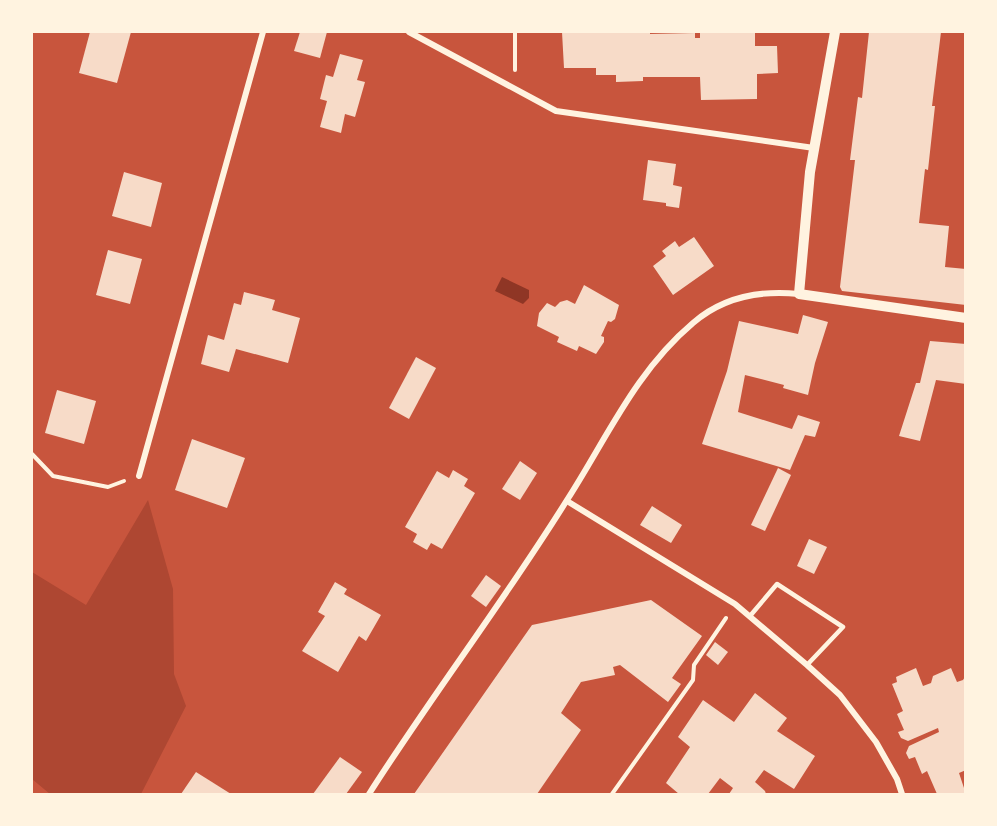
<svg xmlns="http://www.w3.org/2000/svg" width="997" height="826" viewBox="0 0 997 826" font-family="'Noto Serif',serif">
  <rect width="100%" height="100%" fill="#c8553d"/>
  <polygon fill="#ae4732" points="148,500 173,589 174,674 186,706 141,794 50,794 32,779 32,572 86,605"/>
  <polygon fill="#8f3625" points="502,277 529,290 529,298 523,304 495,291"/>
  <g fill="#f7dbc8">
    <polygon points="90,32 131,32 117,83 79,73"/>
    <polygon points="300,32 327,32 320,58 294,51"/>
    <polygon points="562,32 650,32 650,34 695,33 695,38 700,38 700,32 755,32 755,46 777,46 778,73 757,74 757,99 701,100 700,77 643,77 643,81 616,82 616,75 596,75 596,68 564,68"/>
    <polygon points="869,32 941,32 932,106 935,106 928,170 925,169 919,223 949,226 945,267 966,269 966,305 842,291 840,287 855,160 850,160 858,97 862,98"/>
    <polygon points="340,54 363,60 357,80 365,82 355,117 345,114 341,133 320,127 327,101 320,99 326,75 333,77"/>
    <polygon points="648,160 676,164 673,185 682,187 679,208 666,206 666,203 643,200"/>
    <polygon points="124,172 162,183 151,227 112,216"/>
    <polygon points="694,237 714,266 673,295 653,266 666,256 662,251 675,241 679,247"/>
    <polygon points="108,250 142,259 130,304 96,295"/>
    <polygon points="584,285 619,305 615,319 611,322 608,321 601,336 604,337 604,342 596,354 579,346 577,351 557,342 559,337 537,326 539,313 547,303 555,307 560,302 567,300 575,304"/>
    <polygon points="244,292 275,300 272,310 300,318 288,363 236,349 229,372 201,364 208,335 224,340 234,303 241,305"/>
    <polygon points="803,315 828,322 815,363 808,395 783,388 784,385 745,375 738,412 792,429 798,415 820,422 815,437 805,435 790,470 702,444 727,371 739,321 798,334"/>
    <polygon points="930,341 966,344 966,384 936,380 920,441 899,436 916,383 920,383"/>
    <polygon points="416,357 436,368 409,419 389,408"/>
    <polygon points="57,390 96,401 84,444 45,433"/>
    <polygon points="192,439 245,458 227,508 175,490"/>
    <polygon points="520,461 537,473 520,500 502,489"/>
    <polygon points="778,468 791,475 765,531 751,525"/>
    <polygon points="453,470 468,479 464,486 475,493 442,549 431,543 427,550 413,542 417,534 405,527 437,471 449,478"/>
    <polygon points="652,506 682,525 671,543 640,525"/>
    <polygon points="809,539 827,547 814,574 797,566"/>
    <polygon points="486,575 501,586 486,607 471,596"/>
    <polygon points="335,582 347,589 344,594 381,615 366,641 359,636 338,672 302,651 325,616 318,612"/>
    <polygon points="651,600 702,636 672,678 681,684 668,702 620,665 613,667 615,675 581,682 561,713 581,730 537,794 414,794 532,625"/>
    <polygon points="715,642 728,652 718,665 706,655"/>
    <polygon points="916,668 923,686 931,683 933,676 951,668 957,682 963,680 966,675 966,770 959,773 966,794 937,794 927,771 922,774 915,757 909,759 906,753 909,746 939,732 938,728 908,741 901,738 898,732 904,730 897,714 903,711 892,684 897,682 896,677"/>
    <polygon points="755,693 787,718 777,731 815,756 794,789 764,770 755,782 765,791 766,794 729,794 733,788 720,778 708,794 679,794 666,783 690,747 678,737 703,700 734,722"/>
    <polygon points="340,757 362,772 346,794 313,794"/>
    <polygon points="196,772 231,794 181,794"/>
  </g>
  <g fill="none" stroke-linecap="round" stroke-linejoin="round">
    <g stroke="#fff3e0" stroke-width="4">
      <polyline points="515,70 515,32"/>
      <polyline points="32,454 53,476 108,487 124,481"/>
      <polyline points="612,794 693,680 694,665 726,618"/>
    </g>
    <polyline stroke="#fff3e0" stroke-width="4.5" points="750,616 777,584 843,627 807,665"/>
    <g stroke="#fff3e0" stroke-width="6">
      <polyline points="409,32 556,111 814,148"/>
      <polyline points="139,476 263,32"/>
      <polyline points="567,501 735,604 807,665 840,695 876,742 897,779 902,794"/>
      <path d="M369 794C432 695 505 600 567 500 607 438 635 372 693 323 723 297 760 290 799 294"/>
    </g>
    <polyline stroke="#fff3e0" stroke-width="10" points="835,32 810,172 799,294 966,318"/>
  </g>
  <rect width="997" height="826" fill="none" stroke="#fff3e0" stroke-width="66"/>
</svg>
